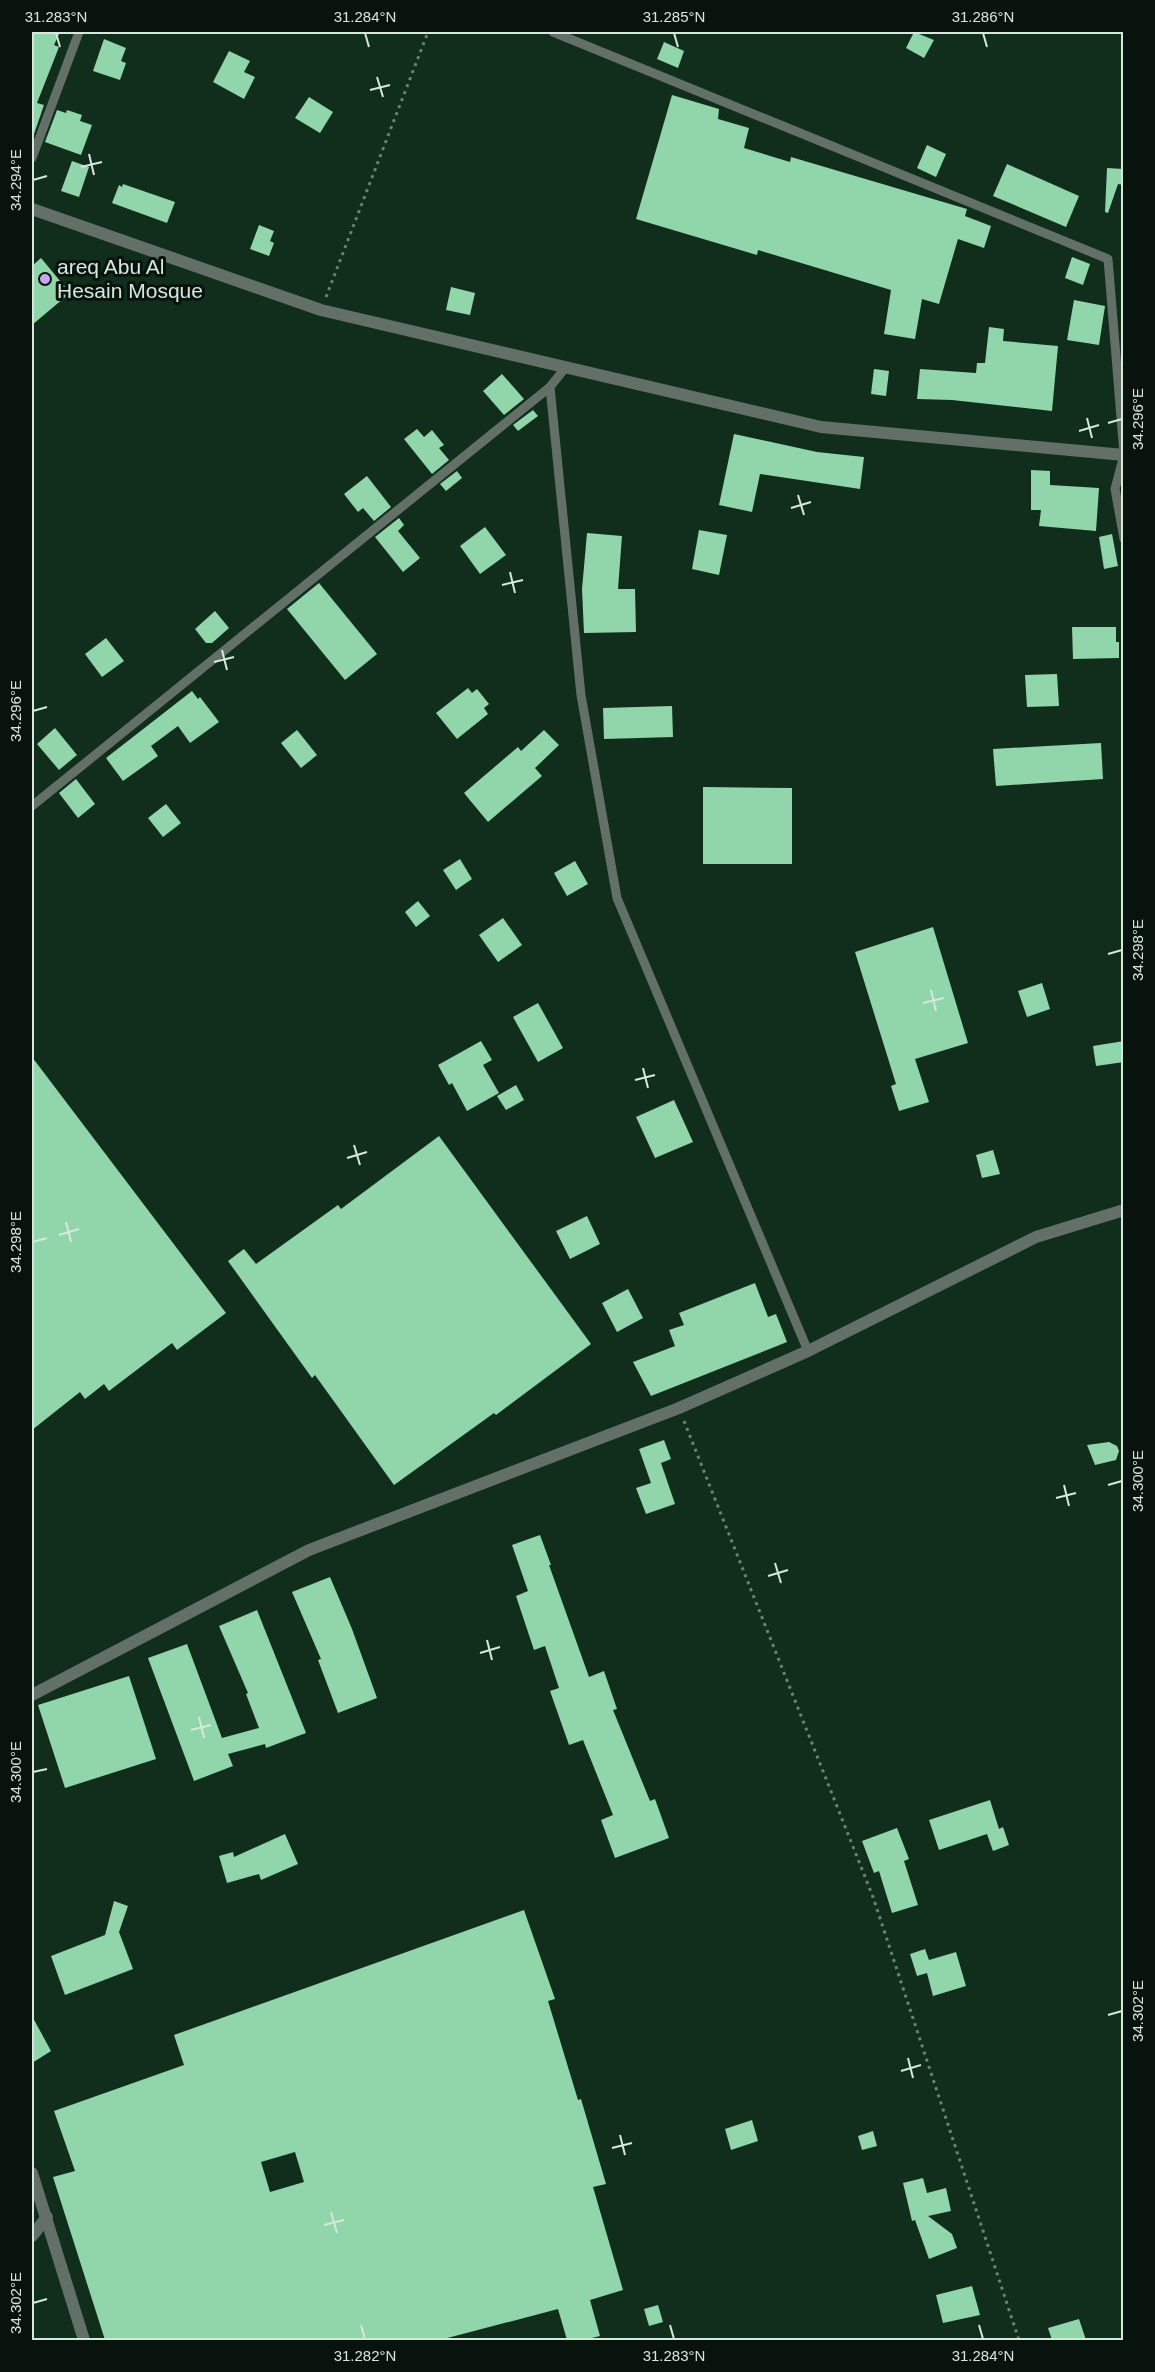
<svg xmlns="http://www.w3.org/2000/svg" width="1155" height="2372" viewBox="0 0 1155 2372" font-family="Helvetica,sans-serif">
  <rect width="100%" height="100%" fill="#112e1d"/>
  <g fill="#91d5ab" fill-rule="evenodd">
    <polygon points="32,32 60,32 54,45 59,47 37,103 44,105 33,137"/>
    <polygon points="914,32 934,40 924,58 906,48"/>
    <polygon points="104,39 126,48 121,61 126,63 120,80 93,71"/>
    <polygon points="664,42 684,51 678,68 657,59"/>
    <polygon points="229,51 250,61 244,72 255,77 244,99 213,82"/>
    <polygon points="672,95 719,109 718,119 749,128 744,148 790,162 791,157 967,209 965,216 991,226 984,248 958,239 939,304 922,299 915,339 884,334 891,290 758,250 757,255 636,219"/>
    <polygon points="309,97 333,112 320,133 295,118"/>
    <polygon points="57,110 66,113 67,110 82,115 80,121 92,125 81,155 45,142"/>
    <polygon points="927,145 946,154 936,177 917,168"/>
    <polygon points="72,161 89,167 79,197 61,191"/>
    <polygon points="1007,164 1079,196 1066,227 993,196"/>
    <polygon points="1107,168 1124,169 1124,185 1118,184 1108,213 1105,212"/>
    <polygon points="123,184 175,202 167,223 112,203 119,185 122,187"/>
    <polygon points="259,225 274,231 270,241 274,243 269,256 250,249"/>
    <polygon points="1072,257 1090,264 1083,285 1065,278"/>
    <polygon points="41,258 70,293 32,325 32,266"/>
    <polygon points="451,287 475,293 470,315 446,310"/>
    <polygon points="1074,300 1105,306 1099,345 1067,340"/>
    <polygon points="989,327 1004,329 1003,341 1058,346 1052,411 952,400 917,399 920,369 976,373 977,363 985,363"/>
    <polygon points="874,369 889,371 886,396 871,394"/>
    <polygon points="502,374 524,399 504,415 483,391"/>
    <polygon points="533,410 538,416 518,431 513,425"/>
    <polygon points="417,429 424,437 432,430 444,445 439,448 449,460 432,474 404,439"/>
    <polygon points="734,434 817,452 864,457 860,489 760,474 752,512 719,505"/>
    <polygon points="1031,470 1050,471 1050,485 1099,488 1096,531 1039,526 1041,510 1031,510"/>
    <polygon points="457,471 462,478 446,491 440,484"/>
    <polygon points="367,476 391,507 374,521 363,508 358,512 344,494"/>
    <polygon points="399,518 404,525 398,531 420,558 403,572 375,537"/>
    <polygon points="485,527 506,555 480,574 460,546"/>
    <polygon points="699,530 727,535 719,575 692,569"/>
    <polygon points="587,533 622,536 618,589 635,589 636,632 584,633 582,589"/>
    <polygon points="1112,534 1118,566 1104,569 1099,537"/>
    <polygon points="319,583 377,654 345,680 287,609"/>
    <polygon points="215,611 229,628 212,643 206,643 195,629"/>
    <polygon points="1072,627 1116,627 1116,642 1119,642 1119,658 1073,659"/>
    <polygon points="106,638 124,661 102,677 85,654"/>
    <polygon points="1057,674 1059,706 1027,707 1025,675"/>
    <polygon points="468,688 472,693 477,689 489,704 484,708 488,714 457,739 436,713"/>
    <polygon points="192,691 198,699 200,697 219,722 190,743 178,726 151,746 158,756 123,781 106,758"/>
    <polygon points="672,706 673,737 604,739 603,708"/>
    <polygon points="55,728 77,755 59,770 37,744"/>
    <polygon points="297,730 317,755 301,768 281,743"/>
    <polygon points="544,730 559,745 535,768 542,776 488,822 464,793 518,747 521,751"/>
    <polygon points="1101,743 1103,779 996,786 993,749"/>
    <polygon points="76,779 95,804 78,818 59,793"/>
    <polygon points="703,787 792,788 792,864 703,864"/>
    <polygon points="166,804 181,823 163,837 148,818"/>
    <polygon points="460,859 472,879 456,890 443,870"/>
    <polygon points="575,861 588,884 567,896 554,873"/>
    <polygon points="418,901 430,916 416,927 405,912"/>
    <polygon points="503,918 522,945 498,962 479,935"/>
    <polygon points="933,927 968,1043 915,1059 929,1102 899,1111 891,1086 896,1084 855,952"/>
    <polygon points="1042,983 1050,1009 1027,1017 1018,991"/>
    <polygon points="538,1003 563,1048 538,1062 513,1017"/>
    <polygon points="481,1041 492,1060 483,1065 499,1093 467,1111 452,1083 449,1085 438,1065"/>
    <polygon points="1124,1041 1124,1062 1096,1066 1093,1046"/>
    <polygon points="32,1057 226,1313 177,1350 172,1343 109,1391 104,1384 85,1399 80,1392 32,1430"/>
    <polygon points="516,1085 524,1100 506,1110 497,1096"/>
    <polygon points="674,1100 693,1142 655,1158 636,1117"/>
    <polygon points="439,1136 591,1344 496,1415 494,1413 394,1485 315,1375 312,1378 228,1261 244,1249 256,1264 338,1205 341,1209"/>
    <polygon points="993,1150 1000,1174 982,1178 976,1155"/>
    <polygon points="587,1216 600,1244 570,1259 556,1231"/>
    <polygon points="755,1283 768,1317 776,1314 787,1342 651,1396 633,1362 675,1346 669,1330 684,1325 679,1313"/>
    <polygon points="628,1289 643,1318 617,1332 602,1303"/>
    <polygon points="664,1440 671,1459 661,1463 675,1504 646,1514 636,1488 651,1483 639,1449"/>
    <polygon points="1109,1442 1117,1446 1119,1451 1116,1460 1095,1465 1087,1445"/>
    <polygon points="540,1535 551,1565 549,1565 589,1677 604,1671 617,1709 613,1710 650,1801 655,1799 669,1838 615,1858 601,1820 613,1815 583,1740 569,1745 550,1691 559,1688 545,1646 534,1650 516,1596 528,1591 512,1545"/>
    <polygon points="330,1577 352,1629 377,1698 338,1713 318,1660 321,1659 292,1592"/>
    <polygon points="257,1610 306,1733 266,1748 265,1744 228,1754 233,1766 194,1781 148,1658 187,1644 222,1738 259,1728 246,1694 248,1693 219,1626"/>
    <polygon points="129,1676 156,1759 65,1788 38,1705"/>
    <polygon points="990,1800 999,1829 1003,1827 1009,1845 993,1851 987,1834 939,1850 929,1820"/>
    <polygon points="897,1828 909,1859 904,1861 918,1905 892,1913 879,1871 874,1873 862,1841"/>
    <polygon points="285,1834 298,1864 261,1880 259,1874 227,1883 219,1856 233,1852 234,1857"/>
    <polygon points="114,1901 128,1906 119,1932 133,1969 65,1995 51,1956 105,1935"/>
    <path d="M524 1910 555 1999 548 2001 578 2100 581 2099 606 2184 593 2187 623 2290 590 2300 600 2336 584 2340H567L558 2309 440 2340H105L53 2177 75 2171 54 2111 184 2065 174 2035ZM295 2152 304 2182 270 2192 261 2162Z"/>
    <polygon points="925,1949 929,1960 956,1952 966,1986 933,1996 927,1973 917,1976 910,1954"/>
    <polygon points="32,2016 51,2051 32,2063"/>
    <polygon points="752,2120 758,2141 731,2150 725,2129"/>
    <polygon points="873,2131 877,2146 862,2150 858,2136"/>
    <polygon points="923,2178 927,2193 946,2188 951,2211 928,2216 952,2234 957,2248 929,2259 915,2220 912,2221 903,2183"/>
    <polygon points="972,2286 980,2315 943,2323 936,2295"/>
    <polygon points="658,2305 663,2322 649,2326 644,2309"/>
    <polygon points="1079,2319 1086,2340 1052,2340 1048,2328"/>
  </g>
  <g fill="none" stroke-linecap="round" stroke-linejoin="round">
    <g stroke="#6b8274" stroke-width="3" stroke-dasharray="3 4.5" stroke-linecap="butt">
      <polyline points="326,297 428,32"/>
      <polyline points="684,1421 873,1897 1019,2340"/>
    </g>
    <g stroke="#637068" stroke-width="9">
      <polyline points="553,32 1108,259 1124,454"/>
      <polyline points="32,158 79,32"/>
      <polyline points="550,387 581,695 617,898 808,1351"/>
      <polyline points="1124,455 1115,489 1124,539"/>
      <polyline points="32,806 550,387 565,368"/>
    </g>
    <g stroke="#637068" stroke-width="12">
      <polyline points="32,209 321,310 821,427 1124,455"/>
      <polyline points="32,1695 309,1550 679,1408 808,1351 1036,1237 1124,1210"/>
      <polyline points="32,2173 84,2340"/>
      <polyline points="32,2236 47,2217"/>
    </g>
  </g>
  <path fill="none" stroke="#d6e7dc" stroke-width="2" d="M56 33 60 47M365 33 369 47M674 33 678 47M983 33 987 47M377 77 383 97M370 90 390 85M89 154 94 175M81 167 102 162M33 180 47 176M1087 418 1092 438M1108 423 1122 419M1079 431 1099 425M798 495 804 515M791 508 811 502M510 572 515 593M502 585 523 580M222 650 227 670M214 662 234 657M33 711 47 707M1108 954 1122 950M931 990 936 1011M923 1003 944 998M643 1068 648 1088M635 1080 655 1075M354 1145 360 1165M347 1158 367 1152M66 1222 71 1242M59 1235 79 1229M33 1242 47 1238M1064 1485 1069 1506M1108 1485 1122 1481M1056 1498 1076 1493M775 1563 781 1583M768 1576 788 1570M487 1640 492 1660M480 1653 500 1647M199 1717 204 1738M191 1730 211 1725M33 1772 47 1769M1108 2015 1122 2011M908 2058 913 2078M901 2071 921 2065M620 2135 625 2155M612 2148 632 2143M331 2212 337 2233M324 2225 344 2220M33 2303 47 2299M361 2325 365 2339M670 2325 674 2339M979 2325 983 2339"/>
  <circle fill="#c9a5ee" stroke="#07130c" stroke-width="2" cx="45" cy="279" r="6"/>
  <g text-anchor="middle" stroke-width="6" stroke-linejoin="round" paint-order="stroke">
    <g font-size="21" fill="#d6e7dc" stroke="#07130c" text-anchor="start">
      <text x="57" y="274">areq Abu Al<tspan x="57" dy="24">Hesain Mosque</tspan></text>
    </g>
  </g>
  <rect width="1155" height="2372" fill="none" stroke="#07130c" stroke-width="66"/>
  <rect x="33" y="33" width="1089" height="2306" fill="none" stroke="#d6e7dc" stroke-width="2"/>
  <g font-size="15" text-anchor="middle" fill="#d6e7dc">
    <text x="56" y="22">31.283°N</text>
    <text x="365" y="22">31.284°N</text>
    <text x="674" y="22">31.285°N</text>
    <text x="983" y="22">31.286°N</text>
    <text transform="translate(16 180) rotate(-90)" y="5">34.294°E</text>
    <text transform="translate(1138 419) rotate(-90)" y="5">34.296°E</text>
    <text transform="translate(16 711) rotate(-90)" y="5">34.296°E</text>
    <text transform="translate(1138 950) rotate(-90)" y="5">34.298°E</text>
    <text transform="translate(16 1242) rotate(-90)" y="5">34.298°E</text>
    <text transform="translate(1138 1481) rotate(-90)" y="5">34.300°E</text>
    <text transform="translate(16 1772) rotate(-90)" y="5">34.300°E</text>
    <text transform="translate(1138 2011) rotate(-90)" y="5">34.302°E</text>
    <text transform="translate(16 2303) rotate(-90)" y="5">34.302°E</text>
    <text x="365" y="2361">31.282°N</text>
    <text x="674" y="2361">31.283°N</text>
    <text x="983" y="2361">31.284°N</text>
  </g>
</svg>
